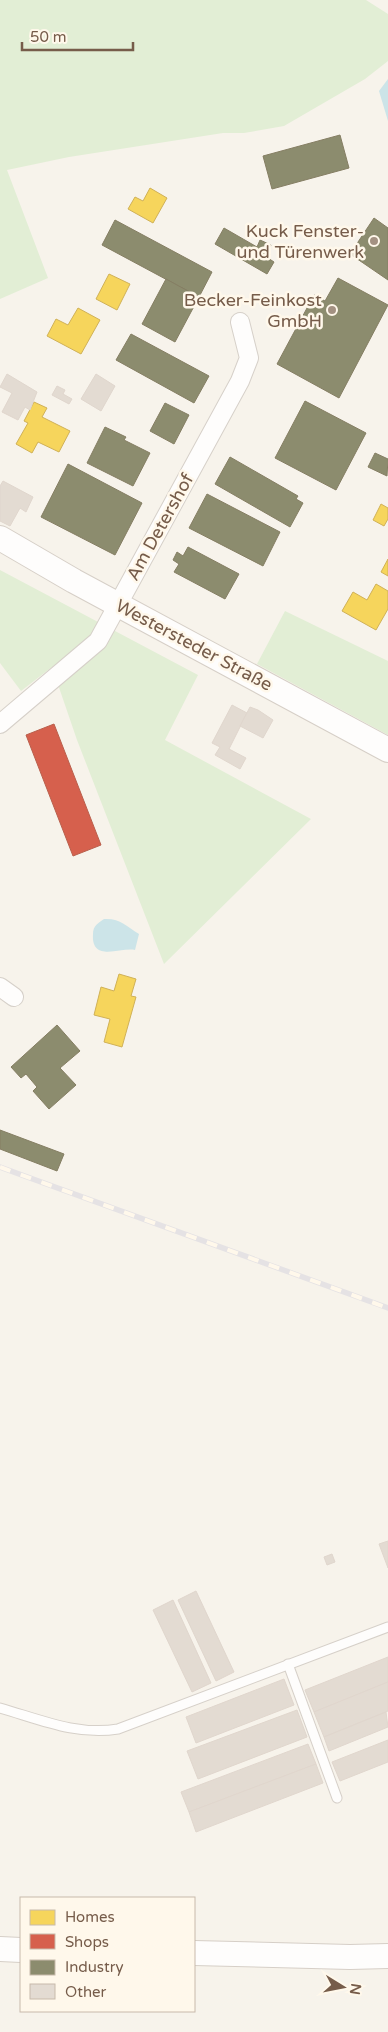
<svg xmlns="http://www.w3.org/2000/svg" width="388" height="2032" viewBox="0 0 388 2032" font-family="'Varela Round',sans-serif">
  <rect width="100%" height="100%" fill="#f7f3eb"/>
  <g fill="#e2eed5">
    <polygon points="0,0 366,0 388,14 388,61 365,79 284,126 244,133 223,133 69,157 7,170 48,278 0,299"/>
    <polygon points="0,570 198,675 165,740 311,819 164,964 77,740 52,667 21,691 0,663"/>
    <polygon points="285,611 388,661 388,735 257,664"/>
  </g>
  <g fill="#cce4e8">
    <polygon points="388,79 388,121 379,91"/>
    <path d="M104 919C120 918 126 926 139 934L135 950C121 947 91 963 93 934 93 926 98 923 104 919Z"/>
  </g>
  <g fill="#f6d55c" stroke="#d0b157">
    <polygon points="150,188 167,198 153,223 128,209 135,197 143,201"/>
    <polygon points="109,274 130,284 117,310 96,299"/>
    <polygon points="78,308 100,320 81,354 47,336 56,319 68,325"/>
    <polygon points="34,402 47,408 42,417 70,431 59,452 38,442 32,453 16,444 28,423 24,421"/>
    <polygon points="381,504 388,508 388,519 384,526 373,520"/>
    <polygon points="388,559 388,576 381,572"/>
    <polygon points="376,584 388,591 388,609 376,630 342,611 353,592 367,600"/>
    <polygon points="119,974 136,979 131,996 136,997 122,1047 104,1042 110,1019 94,1015 101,987 114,991"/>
  </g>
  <polygon fill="#d6604d" stroke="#b95f4c" points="54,724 101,845 73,856 26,735"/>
  <g fill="#8c8c6e" stroke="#857e63">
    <polygon points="340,135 349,168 272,189 263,156"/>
    <polygon points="374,218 388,228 388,280 350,254"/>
    <polygon points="115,220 212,272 199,297 102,245"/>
    <polygon points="224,228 257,247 260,240 271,245 267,252 270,254 268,258 274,262 267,274 215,244"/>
    <polygon points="338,278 388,305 339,398 277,364 314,295 325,301"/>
    <polygon points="166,279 199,297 175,342 142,324"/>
    <polygon points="131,334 209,376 194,403 116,360"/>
    <polygon points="305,401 366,433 336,490 275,458"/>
    <polygon points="165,403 189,415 174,444 150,431"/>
    <polygon points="105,427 126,437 124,440 150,453 133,486 87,463"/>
    <polygon points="375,453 388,459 387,476 368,467"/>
    <polygon points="230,457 298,496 296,499 303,503 290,527 215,484"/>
    <polygon points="68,464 142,503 115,555 41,517"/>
    <polygon points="207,494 280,532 263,566 189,528"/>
    <polygon points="188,547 239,574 225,599 174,572 179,564 173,560 177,552 183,556"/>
    <polygon points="57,1025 80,1051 60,1068 76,1085 49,1109 33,1091 37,1087 26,1074 21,1078 11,1067"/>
    <polygon points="0,1130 64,1154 57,1171 0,1149"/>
  </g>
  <g fill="#e3dbd2" stroke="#e0d6cd">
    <polygon points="7,374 37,392 30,410 25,407 18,420 2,412 12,393 0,387"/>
    <polygon points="96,374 115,386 101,411 81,399"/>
    <polygon points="57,386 65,390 63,394 72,399 69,404 52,395"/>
    <polygon points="3,481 33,497 26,512 20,508 10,526 0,521 0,486"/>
    <polygon points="232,705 247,713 229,749 246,758 240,769 215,755 220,747 212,743"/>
    <polygon points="250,707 258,710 273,720 263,738 240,726"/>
    <polygon points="388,1541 388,1568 379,1544"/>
    <polygon points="332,1554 335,1562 327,1565 324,1557"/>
    <polygon points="196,1591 234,1672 216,1681 178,1600"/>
    <polygon points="173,1600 211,1683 192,1692 153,1610"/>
    <polygon points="388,1657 388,1682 314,1712 305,1690"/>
    <polygon points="284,1679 294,1705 196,1743 186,1717"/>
    <polygon points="388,1682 388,1711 324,1737 314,1712"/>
    <polygon points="297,1710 307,1737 198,1779 187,1751"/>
    <polygon points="386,1712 388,1727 329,1751 324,1737"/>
    <polygon points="388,1740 388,1762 340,1781 332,1762"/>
    <polygon points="308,1744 316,1764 189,1812 181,1792"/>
    <polygon points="316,1764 323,1783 196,1832 189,1812"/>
  </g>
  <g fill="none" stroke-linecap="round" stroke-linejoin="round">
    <g stroke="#d6d0c9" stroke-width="11">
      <g id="service">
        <polyline points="288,1664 337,1798"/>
        <path d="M0 1708C39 1719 77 1736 118 1729L388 1627"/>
      </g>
    </g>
    <g stroke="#d6d0c9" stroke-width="20">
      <g id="minor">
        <polyline points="0,724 98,641 240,381 249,358 240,322"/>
        <polyline points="0,987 14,997"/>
      </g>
    </g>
    <g stroke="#d6cfc7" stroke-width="26">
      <g id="secondary">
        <polyline points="0,538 74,581 388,750"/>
        <polyline points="0,1949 21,1950"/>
        <polyline points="194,1953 350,1957 388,1956"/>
      </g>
    </g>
    <use href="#service" stroke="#fefdfc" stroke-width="9"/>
    <use href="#minor" stroke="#fefdfc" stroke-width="18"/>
    <use href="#secondary" stroke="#fefdfc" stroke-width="24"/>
    <g stroke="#e5e2e4" stroke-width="5.5">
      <polyline id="rail" points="0,1167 388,1308"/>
    </g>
    <use href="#rail" stroke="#fff8eb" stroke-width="4" stroke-dasharray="11" stroke-linecap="butt"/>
  </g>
  <g fill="#a39182" stroke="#fff8eb" stroke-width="2">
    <circle cx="374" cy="241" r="5"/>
    <circle cx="332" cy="310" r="5"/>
  </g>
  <g text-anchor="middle" stroke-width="5" stroke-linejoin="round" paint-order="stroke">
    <g font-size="18" fill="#765c4a" stroke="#fff8eb" text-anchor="end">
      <text x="364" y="237">Kuck Fenster-<tspan x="364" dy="21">und Türenwerk</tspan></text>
      <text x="322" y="306">Becker-Feinkost<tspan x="322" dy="21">GmbH</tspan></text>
    </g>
    <g font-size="18" fill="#765c4a" stroke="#fff8eb">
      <text transform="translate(160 527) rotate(-61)" y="6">Am Detershof</text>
      <text transform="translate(194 645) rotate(28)" y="6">Westersteder Straße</text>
    </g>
  </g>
  <rect x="20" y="1897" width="175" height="115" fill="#fff8eb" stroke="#c8baab"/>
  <rect x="30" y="1910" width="25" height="15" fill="#f6d55c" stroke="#c8baab"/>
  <text x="65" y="1922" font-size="15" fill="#765c4a">Homes</text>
  <rect x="30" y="1934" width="25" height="15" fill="#d6604d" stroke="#c8baab"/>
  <text x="65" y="1947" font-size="15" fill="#765c4a">Shops</text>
  <rect x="30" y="1960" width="25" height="15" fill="#8c8c6e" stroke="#c8baab"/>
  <text x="65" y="1972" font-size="15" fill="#765c4a">Industry</text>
  <rect x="30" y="1984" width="25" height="15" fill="#e3dbd2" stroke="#c8baab"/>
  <text x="65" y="1997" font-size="15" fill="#765c4a">Other</text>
  <g transform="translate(343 1987) rotate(100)" stroke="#fff8eb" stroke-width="4" paint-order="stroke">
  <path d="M0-4L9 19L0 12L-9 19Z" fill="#765c4a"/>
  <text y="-8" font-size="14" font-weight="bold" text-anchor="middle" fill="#765c4a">N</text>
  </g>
  <path d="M22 42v8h111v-8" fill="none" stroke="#765c4a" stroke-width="2.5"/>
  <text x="30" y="42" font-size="15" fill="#765c4a" stroke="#fff8eb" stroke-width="4" paint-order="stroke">50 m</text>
</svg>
